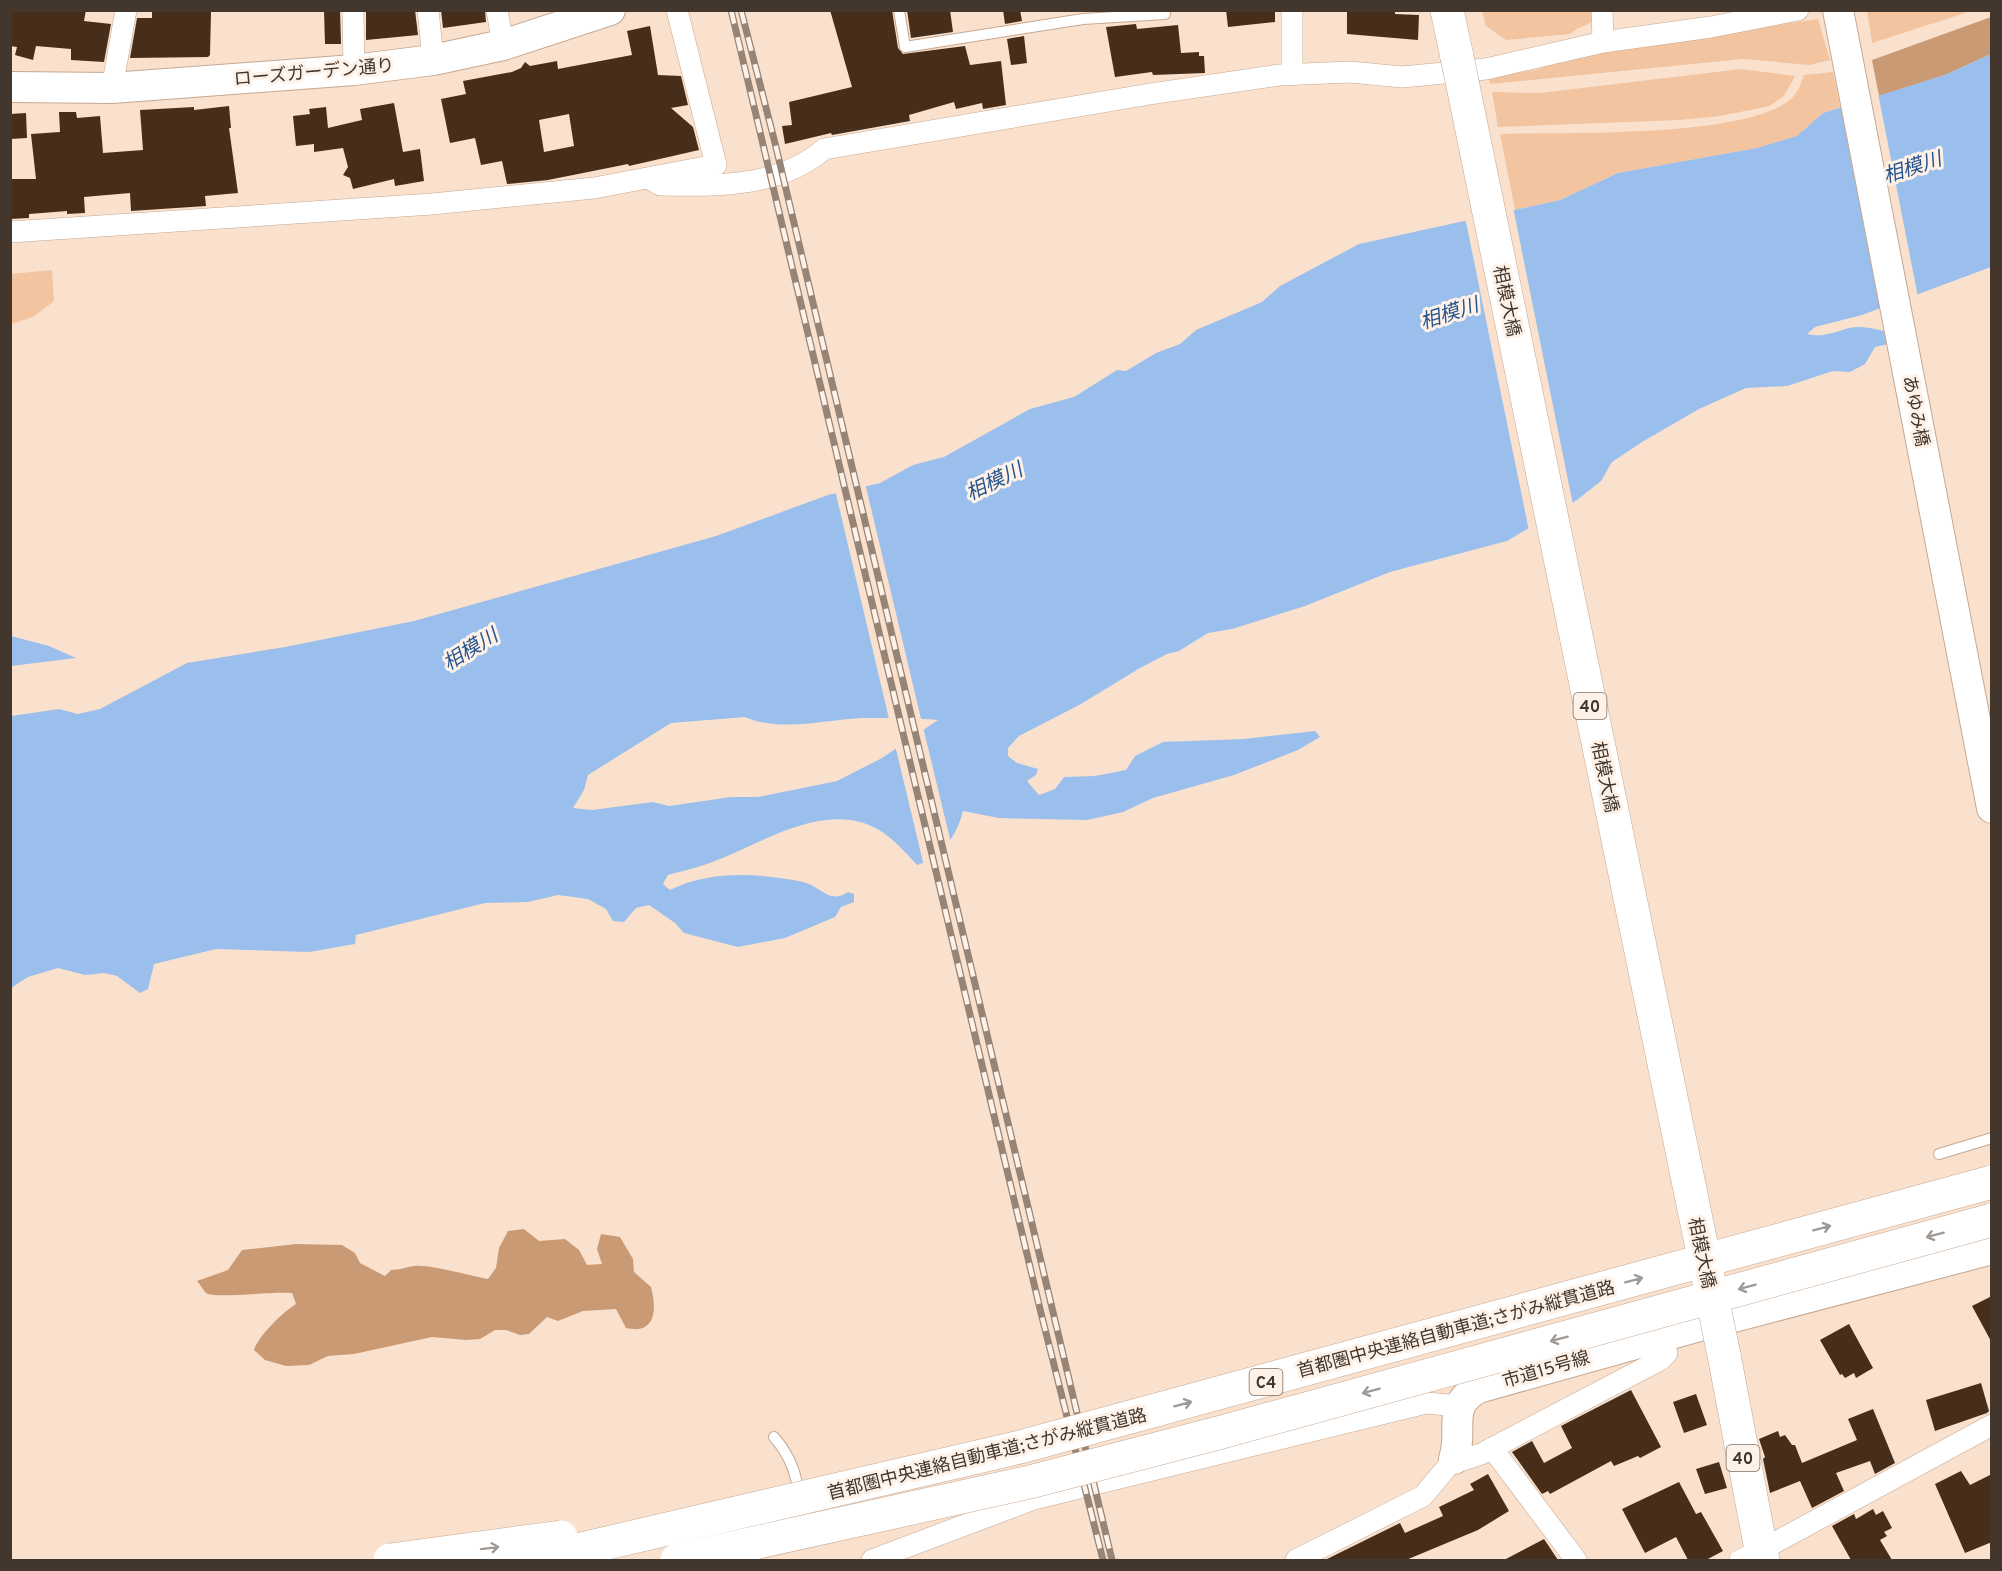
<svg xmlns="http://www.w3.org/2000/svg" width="2002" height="1571" viewBox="0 0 2002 1571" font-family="Overpass,'Noto Sans JP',sans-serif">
  <rect width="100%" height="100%" fill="#fae1cd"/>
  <g fill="#f3c4a0">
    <path d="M1482 11H1595V19C1587 27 1578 26 1570 34L1506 40 1486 26Z"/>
    <polygon points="1867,11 1867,10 1971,11 1872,43"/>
    <polygon points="1818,19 1830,60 1809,65 1743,59 1490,84 1489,76 1536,70 1583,53"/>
    <polygon points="1741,69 1795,76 1784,96 1770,106 1720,116 1680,120 1498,127 1492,92 1540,93"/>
    <path d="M1833 72 1840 107 1823 113 1797 136 1757 148 1618 173 1560 200 1515 210 1500 134C1567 132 1737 138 1787 102 1797 95 1800 86 1804 75Z"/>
    <polygon points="52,270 54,301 33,317 11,324 11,274"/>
  </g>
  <g fill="#ca9a74">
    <polygon points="1991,17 1991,54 1945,75 1879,96 1872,60"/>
    <path d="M524 1229 539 1241 565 1239 579 1250 587 1265 602 1264 597 1249 601 1234 620 1237 633 1259 634 1272 651 1287C657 1309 656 1335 626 1328L616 1309 583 1311 558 1321 547 1317 529 1334 520 1335 506 1330H495L480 1339 466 1340 432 1337 354 1354 328 1356 309 1365 286 1366 265 1360 254 1350C259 1335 283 1312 296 1304L292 1293C275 1291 213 1299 206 1293 203 1290 200 1284 197 1281L228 1270 242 1250 296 1244 342 1245 355 1253 360 1263 385 1276 391 1270C400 1270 406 1267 414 1266 430 1264 470 1276 488 1279L496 1268 499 1248 508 1231Z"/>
  </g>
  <g fill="#9abfed" fill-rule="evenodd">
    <path d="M1991 54V267L1862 315 1815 327 1807 334C1823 338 1834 332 1849 328 1863 325 1880 330 1893 334L1888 344 1875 347 1865 364 1850 372 1833 371 1787 386 1746 388 1699 409 1642 442 1612 462 1601 481 1577 500 1507 541 1390 572 1305 606 1232 629 1208 633 1179 651 1167 654 1140 668 1081 704 1019 736 1008 748V756L1017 763 1038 769 1036 775 1027 781 1039 795 1055 789 1064 777 1095 776 1126 770 1135 756 1163 742 1244 739 1315 731 1320 737 1298 750 1234 775 1153 798 1123 812 1087 820 999 818 963 811C957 835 942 858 917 865 903 850 890 834 871 826 823 805 768 839 725 857 707 865 687 870 668 875L663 884 670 890C710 870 759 873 803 882 821 886 829 905 848 892L854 894V902L841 907 835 917 785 938 738 947 684 933 675 923 649 905 636 908 624 922 613 921 606 909 588 899 558 895 528 902 485 903 356 935 355 944 309 952 216 949 154 964 148 989 140 993 117 976 104 973 85 975 58 968 28 977 11 988V716L59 709 78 714 100 709 187 663 285 647 414 621 716 536 828 495 880 483 913 465 944 457 1030 409 1074 397 1117 370 1126 371 1156 353 1180 344 1196 330 1262 302 1280 286 1359 244 1560 200 1618 173 1757 148 1797 136 1823 113 1945 75ZM745 717C782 733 826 719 864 718 888 718 915 718 938 720L882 758 837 781 758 797H731L669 806 653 802 592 810 573 808 584 790 588 775 671 723Z"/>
    <polygon points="11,636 49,646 76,658 11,666"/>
  </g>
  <g fill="#fae1cd">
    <polygon points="1878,93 1918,297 1882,310 1840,104"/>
    <polygon points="1513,207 1573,505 1529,531 1465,217"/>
    <polygon points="865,483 922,723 890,723 835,490"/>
    <polygon points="923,727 951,843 933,863 924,866 895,745"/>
  </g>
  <g fill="#462e1a" fill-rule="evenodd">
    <polygon points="10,10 86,10 84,21 111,24 104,62 71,60 71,49 36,46 33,60 15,55 17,47 10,46"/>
    <polygon points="152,10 211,12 210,55 208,57 130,58 137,18 152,18"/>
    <polygon points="324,10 340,10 341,44 325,44"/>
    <polygon points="366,10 415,10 418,35 366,40"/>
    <polygon points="441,10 485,10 486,22 443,28"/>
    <polygon points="830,10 892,10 898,48 903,54 965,46 970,65 1001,61 1006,105 983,109 982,103 956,109 954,102 909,115 910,121 832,135 831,133 785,144 782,126 792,125 789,102 852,87"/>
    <polygon points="907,10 950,10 953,32 911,38"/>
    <polygon points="1003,10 1020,10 1022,21 1005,24"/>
    <polygon points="1226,10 1275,10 1275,22 1228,27"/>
    <polygon points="1347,10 1395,10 1395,14 1419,15 1418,40 1347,34"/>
    <polygon points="1136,24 1137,29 1178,25 1181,53 1199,52 1199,56 1204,56 1205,73 1153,75 1152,72 1115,77 1106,27"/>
    <path d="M650 26 658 75 681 76 688 105 671 108 693 127 699 150 629 166 628 164 548 180 507 184 502 161 481 165 475 138 450 143 441 99 466 94 463 81 512 72 521 68 525 62 530 66 557 61 558 69 632 55 627 31ZM569 114 574 146 544 152 539 120Z"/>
    <polygon points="1024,36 1027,63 1011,65 1007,39"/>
    <polygon points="394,103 403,152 420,149 424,181 395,186 394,179 353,189 350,178 343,175 348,167 343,148 314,152 314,144 296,146 293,116 310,114 309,109 326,107 328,128 362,120 360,109"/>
    <polygon points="229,106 231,128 229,128 238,193 205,196 206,206 131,211 130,193 84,197 85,213 67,214 67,211 29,214 29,218 10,219 10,179 36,179 31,134 60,132 59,112 76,112 77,118 100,116 103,153 143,150 140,110 194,107 194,110"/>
    <polygon points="26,113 27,138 10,139 10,114"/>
    <polygon points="1992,1296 1992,1343 1972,1306"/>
    <polygon points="1849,1324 1873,1368 1856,1378 1854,1373 1845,1378 1842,1374 1840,1375 1820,1340"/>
    <polygon points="1981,1383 1989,1411 1987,1413 1935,1431 1926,1400"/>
    <polygon points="1631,1390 1661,1447 1640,1458 1638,1456 1614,1466 1611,1461 1550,1494 1548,1491 1542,1494 1512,1452 1532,1441 1544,1463 1572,1448 1561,1426"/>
    <polygon points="1696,1394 1707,1425 1684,1433 1673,1402"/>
    <polygon points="1873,1409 1895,1463 1875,1474 1870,1461 1836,1473 1844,1491 1812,1508 1800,1481 1770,1493 1763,1459 1765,1457 1759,1439 1778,1431 1780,1437 1785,1435 1792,1445 1795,1445 1802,1463 1857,1440 1848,1419"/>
    <polygon points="1719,1462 1727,1488 1705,1494 1696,1469"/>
    <polygon points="1961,1471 1970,1485 1992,1474 1992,1542 1965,1553 1935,1484"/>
    <polygon points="1488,1474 1509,1511 1478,1530 1406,1560 1325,1560 1400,1523 1405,1533 1443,1516 1439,1507 1474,1490 1470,1484"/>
    <polygon points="1679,1482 1696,1514 1701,1512 1723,1551 1706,1560 1688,1560 1676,1537 1645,1553 1622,1509"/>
    <polygon points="1873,1509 1876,1515 1883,1511 1892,1528 1884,1532 1887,1536 1880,1540 1892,1560 1851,1560 1832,1526 1854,1514 1856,1519"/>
    <polygon points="1544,1539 1558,1560 1504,1560"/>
  </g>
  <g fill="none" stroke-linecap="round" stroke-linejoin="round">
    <g stroke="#c6a891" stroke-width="12">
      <g id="lane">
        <polyline points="899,10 905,47 1083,19 1165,14"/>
        <polyline points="1939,1154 1992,1138"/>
        <path d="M774 1437C797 1463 805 1498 793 1530"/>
      </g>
    </g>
    <g stroke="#c6a891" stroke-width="22">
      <g id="street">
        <polyline points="353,10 354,70"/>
        <polyline points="428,10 433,60"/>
        <polyline points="497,10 503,45"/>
        <polyline points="1292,10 1292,73"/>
        <polyline points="1602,10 1603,42"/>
        <polyline points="112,88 126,10"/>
        <path d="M650 179 660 185C716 186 779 188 824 149L1150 94 1280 75 1350 72 1402 77 1486 69 1603 42 1711 27 1798 10"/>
        <polyline points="10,232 432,204 594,188 716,165 677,10"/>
        <polyline points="1492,1448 1576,1560"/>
        <polyline points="1776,1542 1992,1425"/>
        <polyline points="872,1560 1034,1499 1426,1403 1459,1406"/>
        <polyline points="1296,1560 1423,1496 1454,1459 1463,1460 1481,1454 1660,1360 1667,1353"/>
        <polyline points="1740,1560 1747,1557"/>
      </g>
    </g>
    <g stroke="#c6a891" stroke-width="32">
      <g id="secondary">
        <polyline points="1838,10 1992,808"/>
        <polyline points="10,87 112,88 354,70 433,60 503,45 610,10"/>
        <path d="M1454 1459C1464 1429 1445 1407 1478 1388L1692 1328 1992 1249"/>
      </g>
    </g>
    <g stroke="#c6a891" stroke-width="34">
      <g id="primary">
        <polyline points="1447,10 1457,57"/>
        <polyline points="1724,1355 1763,1560"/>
      </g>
    </g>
    <use href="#lane" stroke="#fff" stroke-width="10"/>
    <use href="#street" stroke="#fff" stroke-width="21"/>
    <use href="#secondary" stroke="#fff" stroke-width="30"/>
    <use href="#primary" stroke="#fff" stroke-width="33"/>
    <g stroke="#968476" stroke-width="7">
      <g id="rail">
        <polyline points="731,10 1041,1313 1103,1560"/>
        <polyline points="741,10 775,143 1112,1560"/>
      </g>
    </g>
    <use href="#rail" stroke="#fef1e7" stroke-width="4.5" stroke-dasharray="14" stroke-linecap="butt"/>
    <g stroke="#c6a891" stroke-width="34" stroke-linecap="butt">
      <polyline id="primary-bridge" points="1457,57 1724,1355"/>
    </g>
    <g stroke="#c6a891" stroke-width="34" stroke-linecap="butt">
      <g id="highway-bridge">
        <polyline points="390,1560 561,1537"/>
        <polyline points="534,1560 1020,1447 1992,1182"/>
        <polyline points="677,1560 1030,1482 1222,1432 1992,1220"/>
      </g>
    </g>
    <use href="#primary-bridge" stroke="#fff" stroke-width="33"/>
    <use href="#highway-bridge" stroke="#fff" stroke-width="33"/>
  </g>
  <defs><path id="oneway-shaft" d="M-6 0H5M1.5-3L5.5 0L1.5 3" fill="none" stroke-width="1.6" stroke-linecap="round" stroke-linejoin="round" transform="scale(1.5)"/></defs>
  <g stroke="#a09a96">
    <use href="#oneway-shaft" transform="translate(1822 1228) rotate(-15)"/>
    <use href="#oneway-shaft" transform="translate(1935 1235) rotate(165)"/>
    <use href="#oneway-shaft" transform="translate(1634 1280) rotate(-15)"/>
    <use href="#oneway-shaft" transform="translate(1747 1287) rotate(165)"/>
    <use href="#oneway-shaft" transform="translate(1559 1339) rotate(165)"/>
    <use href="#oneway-shaft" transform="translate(1371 1391) rotate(165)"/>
    <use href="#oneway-shaft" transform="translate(1183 1404) rotate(-15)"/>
    <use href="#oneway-shaft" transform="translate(490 1548) rotate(-7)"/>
  </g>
  <g text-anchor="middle" stroke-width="6" stroke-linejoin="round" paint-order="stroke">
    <g fill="#fef1e7" stroke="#7a6e65" stroke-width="1.5">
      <rect x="1573.5" y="693" width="33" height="26" rx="4.5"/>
      <rect x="1249.5" y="1369" width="33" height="26" rx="4.5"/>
      <rect x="1726.5" y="1445" width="33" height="26" rx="4.5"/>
    </g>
    <g font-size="16" font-weight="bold" fill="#42362d">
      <text x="1590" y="712">40</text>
      <text x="1266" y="1388">C4</text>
      <text x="1743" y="1464">40</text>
    </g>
    <g font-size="18" fill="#42362d" stroke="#fef1e7">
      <text transform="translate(314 72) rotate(-5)" y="6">ローズガーデン通り</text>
      <text transform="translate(1507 301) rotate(78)" y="6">相模大橋</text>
      <text transform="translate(1916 411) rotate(79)" y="6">あゆみ橋</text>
      <text transform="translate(1605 777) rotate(78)" y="6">相模大橋</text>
      <text transform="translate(1702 1253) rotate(78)" y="6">相模大橋</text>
      <text transform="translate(1456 1329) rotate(-15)" y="6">首都圏中央連絡自動車道;さがみ縦貫道路</text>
      <text transform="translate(1546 1369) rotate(-16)" y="6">市道15号線</text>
      <text transform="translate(987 1454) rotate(-14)" y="6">首都圏中央連絡自動車道;さがみ縦貫道路</text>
    </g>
    <g font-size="20" font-style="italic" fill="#25548e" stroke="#fef1e7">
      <text transform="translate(1912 167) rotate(-18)" y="7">相模川</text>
      <text transform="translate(1449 313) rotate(-18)" y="7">相模川</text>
      <text transform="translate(994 481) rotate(-26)" y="7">相模川</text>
      <text transform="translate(470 649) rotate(-32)" y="7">相模川</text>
    </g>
  </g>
  <rect width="2002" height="1571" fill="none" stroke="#42362d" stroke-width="24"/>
</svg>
